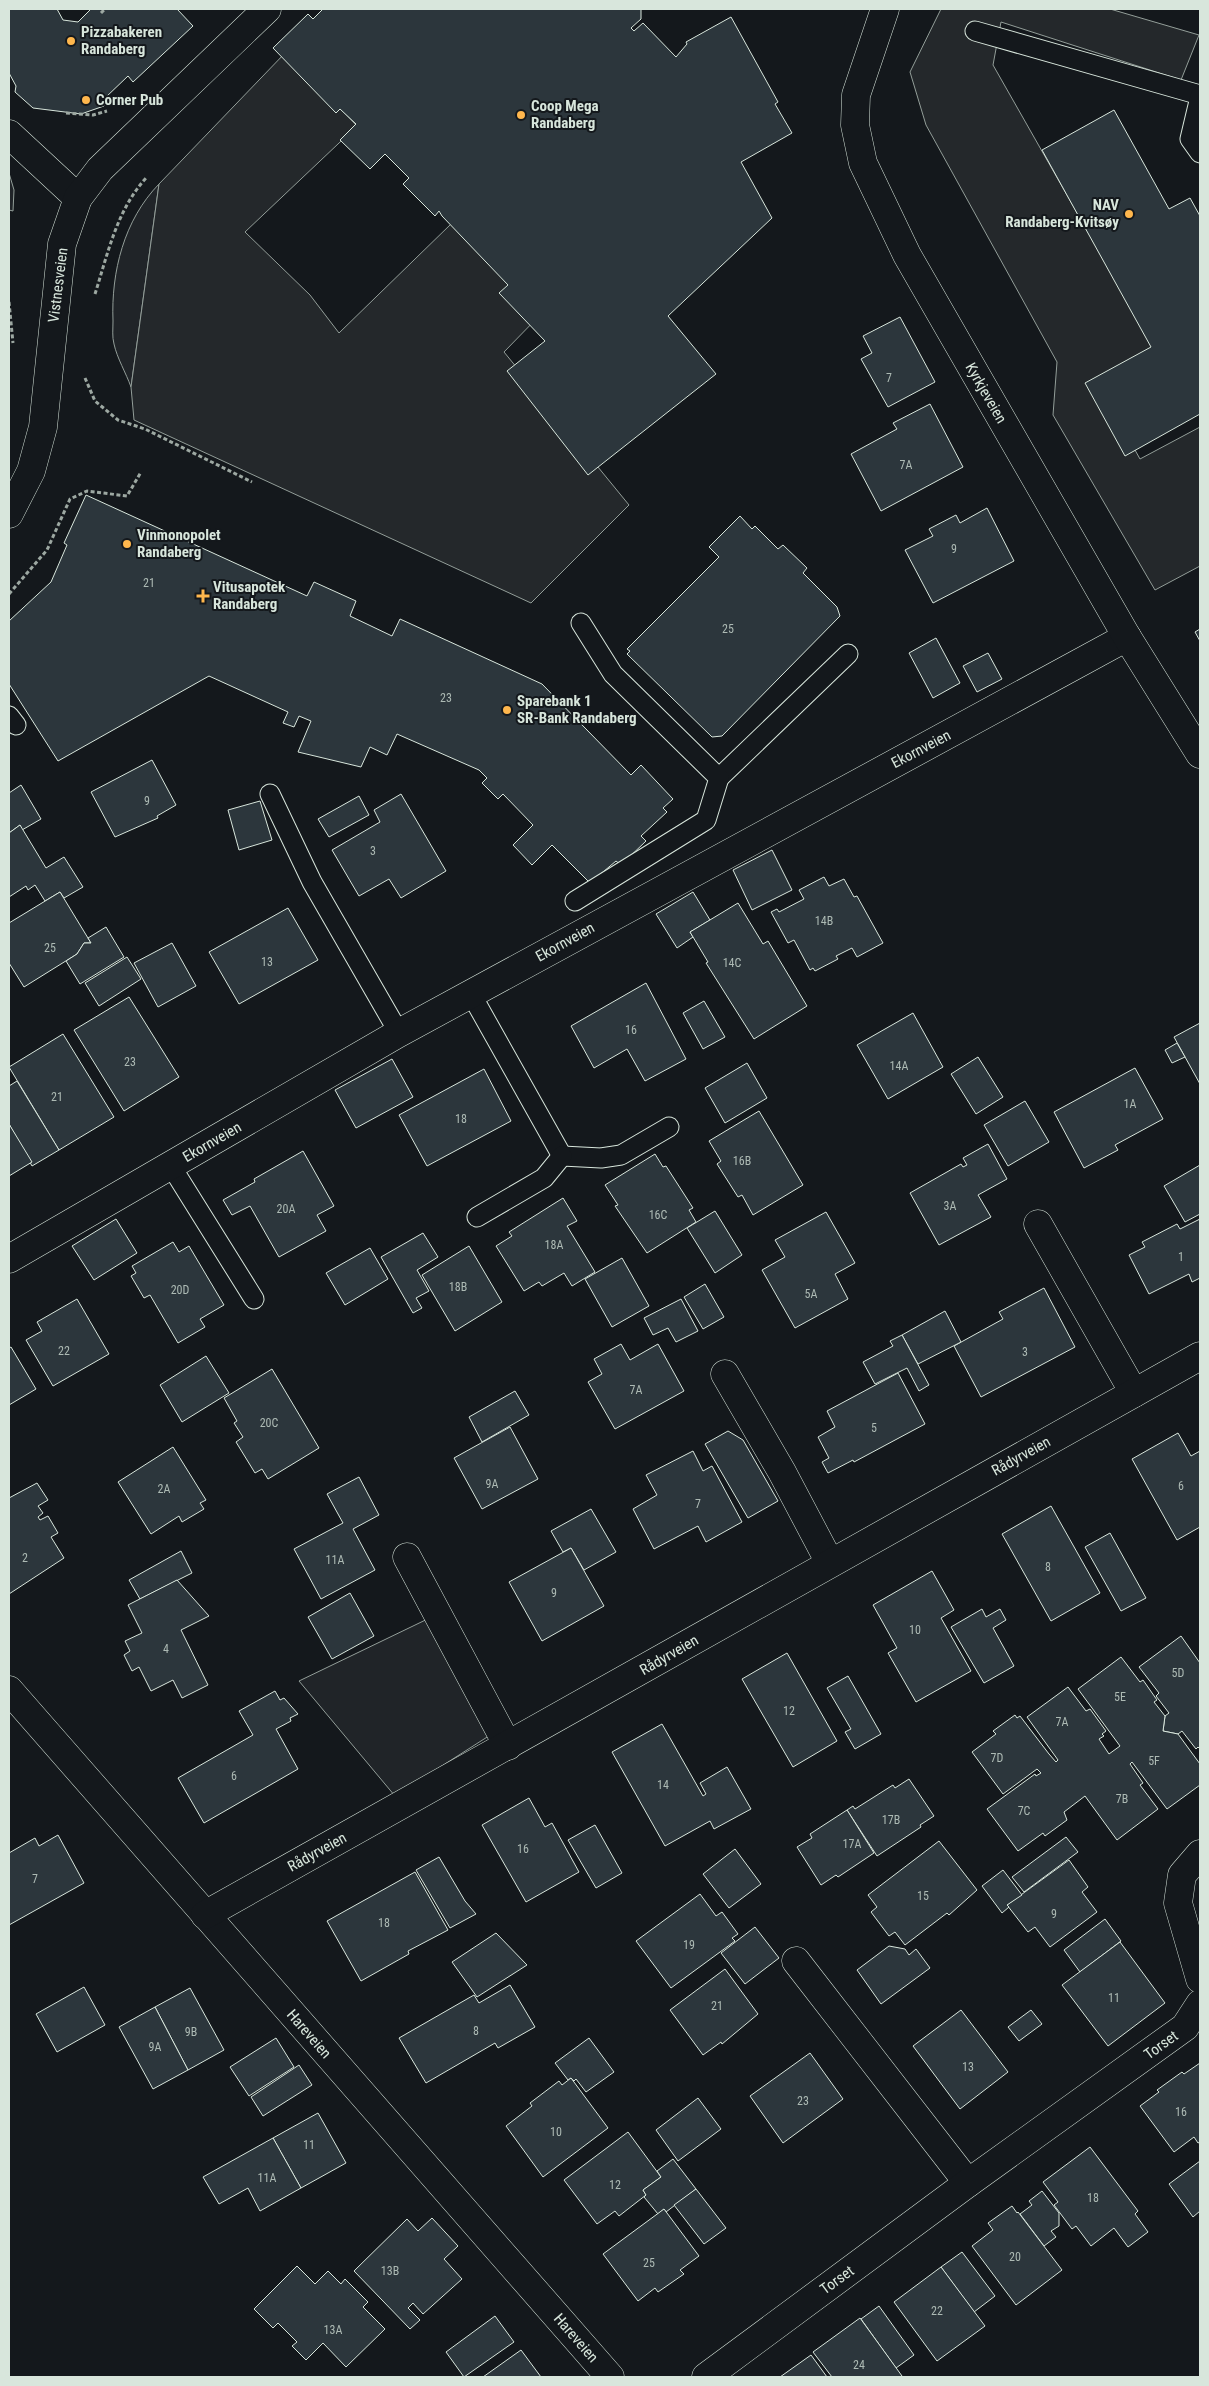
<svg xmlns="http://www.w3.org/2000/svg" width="1209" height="2386" viewBox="0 0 1209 2386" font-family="'Roboto Condensed',sans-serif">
  <rect width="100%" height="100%" fill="#14181c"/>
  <g fill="#202428" stroke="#939e99">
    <polygon points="9,173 14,190 13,211 9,210"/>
    <path d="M159 184 131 387C126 373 117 358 114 344 112 337 113 329 113 321 111 272 124 220 159 184Z"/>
    <polygon points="440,1613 495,1732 395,1796 299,1681"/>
  </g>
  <g fill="#24282b" stroke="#939e99">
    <polygon points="941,9 1110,9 1199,35 1181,80 1001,22 993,65 1159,357 1101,389 1140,459 1200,427 1200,566 1155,590 1053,415 1057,362 926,125 910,72"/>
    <polygon points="286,52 357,126 245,232 310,295 339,333 451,224 542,313 504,352 629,505 531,603 134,420 131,387 159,184"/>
  </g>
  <g fill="#2c363c" stroke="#d8e6dc">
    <polygon points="9,9 57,9 63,20 78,22 91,9 177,9 193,26 133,82 128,76 105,98 104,106 81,114 33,108 15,92 16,86 9,73"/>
    <polygon points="323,9 641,9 641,19 631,28 634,31 643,23 676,57 687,44 686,42 731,17 778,102 775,104 792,133 741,162 772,218 668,316 716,374 588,475 507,371 545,341 499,293 508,285 442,216 439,211 435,216 403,184 409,178 385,154 370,169 340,140 356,124 340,109 336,113 273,48 308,14 313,19"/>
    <polygon points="1114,110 1169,209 1190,198 1200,216 1200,414 1125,456 1085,383 1151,347 1042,150"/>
    <polygon points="900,317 935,382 888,407 861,359 872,353 863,336"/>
    <polygon points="930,404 963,467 881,511 851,454 897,429 893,423"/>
    <polygon points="86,495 307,596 314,582 356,601 350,616 392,636 400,619 542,684 631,775 641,765 673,799 663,808 667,812 641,836 646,841 621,865 616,861 590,883 552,845 532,865 513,845 533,825 503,794 498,799 482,783 487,778 479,770 397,734 387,755 370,747 361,767 298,752 311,721 299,716 294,727 283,723 288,712 209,676 58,761 9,684 9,621 51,582 67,545 64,543"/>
    <polygon points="987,508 1014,561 933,603 905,550 933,536 929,529 956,515 960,523"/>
    <polygon points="740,516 752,529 755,526 778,549 783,545 807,568 803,573 837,607 840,616 722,736 712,737 627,654 630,651 627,649 719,557 709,547"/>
    <polygon points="1200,629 1200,641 1195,632"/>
    <polygon points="936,638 960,683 933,698 909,653"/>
    <polygon points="988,653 1002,679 977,692 963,666"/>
    <polygon points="152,760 176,805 157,816 158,818 115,837 91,792"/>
    <polygon points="21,785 41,819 22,830 20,825 9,833 9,793"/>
    <polygon points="401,794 446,871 401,898 389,879 359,896 332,850 380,822 374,810"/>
    <polygon points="359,796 369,815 329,837 318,819"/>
    <polygon points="260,801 272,840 239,850 228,810"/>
    <polygon points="20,825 46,868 64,857 83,887 64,898 60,892 45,901 35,885 28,890 26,886 9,897 9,833"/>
    <polygon points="772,850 792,890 752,910 733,870"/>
    <polygon points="824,877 829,886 844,879 854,897 857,896 883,943 857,957 852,948 836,956 838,959 815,971 813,968 810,970 794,940 788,943 771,912 777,909 779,912 804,899 799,890"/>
    <polygon points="60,892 91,943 84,943 77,954 24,987 9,963 9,923"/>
    <polygon points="693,892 710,920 690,932 693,937 677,948 656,914"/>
    <polygon points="738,903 763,944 768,941 807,1006 754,1039 706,963 708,962 690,932"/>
    <polygon points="288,908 318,960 239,1004 209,952"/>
    <polygon points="106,927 124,957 80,984 66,961 77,954 84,943 91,943 88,938"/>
    <polygon points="172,943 196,986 158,1007 134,963"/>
    <polygon points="127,957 141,979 99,1006 85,983"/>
    <polygon points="646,983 686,1059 645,1081 627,1049 594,1068 571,1026"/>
    <polygon points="129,997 179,1077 124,1111 74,1030"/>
    <polygon points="704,1001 725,1037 703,1049 683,1013"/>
    <polygon points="913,1013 943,1067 888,1099 857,1045"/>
    <polygon points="1200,1023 1200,1084 1174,1037"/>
    <polygon points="63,1034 114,1117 59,1150 9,1067"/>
    <polygon points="1177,1043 1185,1057 1172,1063 1165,1050"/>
    <polygon points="978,1057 1003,1097 976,1114 951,1074"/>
    <polygon points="392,1059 413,1097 356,1128 335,1090"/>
    <polygon points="747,1063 767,1098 725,1123 705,1088"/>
    <polygon points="1135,1068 1163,1119 1115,1145 1118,1150 1084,1168 1054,1112"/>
    <polygon points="484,1069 511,1121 427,1166 399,1115"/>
    <polygon points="17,1081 59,1150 32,1166 9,1124 9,1086"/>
    <polygon points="1025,1101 1049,1142 1008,1166 984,1125"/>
    <polygon points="759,1111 803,1185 753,1215 742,1195 738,1197 717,1164 721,1161 709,1141"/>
    <polygon points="9,1124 32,1162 9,1176"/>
    <polygon points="988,1144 1007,1179 978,1195 991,1217 939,1245 910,1193 961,1164 963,1167 967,1165 963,1158"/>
    <polygon points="303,1151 334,1206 317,1215 326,1231 279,1257 250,1206 232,1215 223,1200 255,1182 254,1179"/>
    <polygon points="655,1154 663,1167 666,1166 693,1208 689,1210 696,1222 647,1253 615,1206 618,1205 605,1185"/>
    <polygon points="1200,1165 1200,1214 1185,1222 1164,1186"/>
    <polygon points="563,1198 577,1221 567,1226 595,1272 572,1286 564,1273 542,1286 539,1282 524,1291 496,1246 512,1236 509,1232"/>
    <polygon points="715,1211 742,1255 715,1273 687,1228"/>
    <polygon points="826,1212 855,1263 835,1274 848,1299 795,1328 762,1270 785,1257 775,1240"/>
    <polygon points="116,1219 137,1253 94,1280 72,1246"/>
    <polygon points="1200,1219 1200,1278 1192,1282 1189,1274 1149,1294 1129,1255 1145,1247 1142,1242 1177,1224 1180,1229"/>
    <polygon points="423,1233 438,1257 417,1270 429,1291 416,1298 422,1308 413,1313 381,1257"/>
    <polygon points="173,1242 179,1252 189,1246 224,1305 200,1319 205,1327 178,1343 150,1295 144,1298 131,1276 136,1273 132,1266"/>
    <polygon points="469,1246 502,1302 455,1331 422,1275"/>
    <polygon points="370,1248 388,1279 345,1305 326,1273"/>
    <polygon points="622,1258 649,1306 612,1327 585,1279"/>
    <polygon points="705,1284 724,1317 703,1329 684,1297"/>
    <polygon points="1044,1288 1075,1347 981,1397 954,1346 1003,1319 999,1312"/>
    <polygon points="77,1299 109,1354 53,1386 26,1340 42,1331 37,1322"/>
    <polygon points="681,1299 698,1331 676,1342 668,1328 653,1335 644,1318"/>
    <polygon points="945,1311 961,1342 918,1364 902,1335"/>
    <polygon points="902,1335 929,1385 919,1391 907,1368 875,1384 863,1362 893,1346 890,1341"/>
    <polygon points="621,1344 630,1360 658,1344 684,1391 615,1429 588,1382 602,1374 594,1359"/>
    <polygon points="11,1347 36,1389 9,1405 9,1348"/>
    <polygon points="206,1356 229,1393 182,1422 160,1385"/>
    <polygon points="272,1369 319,1448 268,1479 262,1469 255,1473 236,1442 243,1437 234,1423 237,1421 224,1398"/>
    <polygon points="898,1373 925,1424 854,1462 853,1460 828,1473 822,1462 829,1458 818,1437 835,1427 827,1411"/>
    <polygon points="515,1391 529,1415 482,1442 469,1417"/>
    <polygon points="510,1427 538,1479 482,1509 454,1458"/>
    <polygon points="728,1431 743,1440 778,1501 748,1518 705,1444"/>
    <polygon points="1178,1433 1191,1456 1200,1451 1200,1527 1177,1540 1132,1459"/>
    <polygon points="173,1447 206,1500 200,1503 204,1509 182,1522 179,1516 151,1534 118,1482"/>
    <polygon points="693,1451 703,1471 712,1466 742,1522 706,1542 698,1526 654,1549 633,1509 657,1495 646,1475"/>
    <polygon points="359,1477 379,1515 353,1529 375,1570 321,1599 294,1549 343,1523 327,1494"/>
    <polygon points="37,1483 48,1500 38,1506 43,1513 38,1517 40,1520 48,1516 58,1533 51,1537 64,1558 9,1594 9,1498"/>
    <polygon points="1051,1506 1100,1593 1051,1621 1002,1534"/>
    <polygon points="591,1509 616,1552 584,1570 571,1548 563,1552 551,1531"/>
    <polygon points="1110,1533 1146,1598 1121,1611 1085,1547"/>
    <polygon points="571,1548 604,1606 542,1641 509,1582"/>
    <polygon points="181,1551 192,1573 140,1599 129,1580"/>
    <polygon points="932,1571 954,1610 941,1618 971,1671 916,1702 888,1653 897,1648 873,1605"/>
    <polygon points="177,1580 209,1616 181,1630 208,1685 182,1698 173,1680 151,1691 139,1667 132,1671 124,1655 130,1651 125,1641 142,1633 128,1605"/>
    <polygon points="350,1593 374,1636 332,1659 308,1617"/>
    <polygon points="982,1609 986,1617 1000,1609 1006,1620 993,1628 1014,1666 984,1683 951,1627"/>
    <polygon points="1181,1636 1200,1663 1200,1749 1198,1747 1196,1749 1182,1731 1178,1734 1163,1731 1165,1716 1169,1713 1156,1696 1159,1693 1139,1667"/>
    <polygon points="787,1653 837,1741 793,1767 742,1679"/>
    <polygon points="1121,1657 1140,1682 1143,1680 1157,1700 1154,1702 1165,1716 1163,1731 1178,1734 1200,1764 1200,1785 1167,1809 1132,1762 1130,1764 1143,1783 1140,1785 1158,1809 1117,1840 1085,1796 1064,1812 1067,1820 1045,1836 1043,1833 1018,1851 987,1809 1035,1774 1036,1776 1041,1773 1037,1769 1003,1794 972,1752 996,1734 993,1731 1015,1715 1017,1718 1020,1716 1049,1754 1056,1762 1058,1760 1027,1717 1068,1687 1086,1711 1090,1709 1106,1731 1102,1734 1104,1736 1099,1739 1109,1754 1120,1746 1078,1689"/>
    <polygon points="848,1676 881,1734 855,1749 845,1732 851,1729 827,1688"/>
    <polygon points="275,1691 280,1700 284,1698 298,1714 290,1718 291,1721 276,1729 298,1769 204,1823 178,1778 253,1735 239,1711"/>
    <polygon points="662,1724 703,1796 706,1794 700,1783 727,1767 751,1809 714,1829 710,1821 665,1846 612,1752"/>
    <polygon points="909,1779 934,1816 920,1825 921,1827 877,1856 847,1810 853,1806 855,1809 893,1785 895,1788"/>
    <polygon points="529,1798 545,1827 552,1823 579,1872 526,1902 482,1825"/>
    <polygon points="847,1810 874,1853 838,1877 836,1875 821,1885 797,1847 812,1838 810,1834"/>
    <polygon points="595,1825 622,1873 596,1888 568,1840"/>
    <polygon points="58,1835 84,1883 9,1925 9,1853 35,1838 39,1846"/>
    <polygon points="1066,1837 1078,1852 1024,1892 1012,1877"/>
    <polygon points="939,1841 977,1890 949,1915 947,1913 905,1945 895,1932 889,1936 871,1912 877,1907 868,1895"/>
    <polygon points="735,1849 761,1884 729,1908 703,1874"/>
    <polygon points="439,1857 465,1901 476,1914 450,1928 416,1870"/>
    <polygon points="1069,1860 1088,1887 1082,1892 1097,1912 1050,1947 1035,1927 1028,1932 1007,1905"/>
    <polygon points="1003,1870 1022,1895 1007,1905 1009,1907 1002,1913 982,1886"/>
    <polygon points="415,1872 448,1930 408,1951 409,1954 361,1981 327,1921"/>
    <polygon points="700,1894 716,1916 722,1912 738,1934 732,1938 735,1941 671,1988 636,1941"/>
    <polygon points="1105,1919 1121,1941 1080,1972 1064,1950"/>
    <polygon points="755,1927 779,1958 745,1984 721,1953"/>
    <polygon points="496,1933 527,1965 477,1997 452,1962"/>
    <polygon points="1120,1942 1165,2003 1108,2046 1062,1985"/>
    <polygon points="889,1946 905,1949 909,1955 916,1949 930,1968 881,2004 857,1970"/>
    <polygon points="725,1969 758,2014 722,2044 721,2042 703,2055 670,2010"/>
    <polygon points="510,1985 535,2027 498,2048 495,2043 426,2083 399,2038 474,1995 479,2003"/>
    <polygon points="84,1987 105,2025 57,2052 36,2014"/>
    <polygon points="190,1988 224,2050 188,2070 155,2007"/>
    <polygon points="155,2007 188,2070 153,2089 119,2027"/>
    <polygon points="961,2010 1008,2072 960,2109 913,2046"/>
    <polygon points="1031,2010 1042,2024 1019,2041 1008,2027"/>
    <polygon points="276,2038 294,2067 249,2096 230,2067"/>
    <polygon points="589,2038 614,2072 586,2092 576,2079 574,2081 571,2078 568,2080 555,2063"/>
    <polygon points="810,2053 843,2099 783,2143 750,2096"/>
    <polygon points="1200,2063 1200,2142 1198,2143 1194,2137 1174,2152 1140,2106 1159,2092 1157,2090 1182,2072 1184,2074"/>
    <polygon points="299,2065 312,2085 263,2116 251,2097"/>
    <polygon points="571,2078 608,2128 543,2177 506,2126 532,2106 530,2103 559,2081 562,2085"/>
    <polygon points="698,2098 721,2129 678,2161 656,2130"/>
    <polygon points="318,2113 346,2163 301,2188 273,2138"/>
    <polygon points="628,2132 661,2177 643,2190 646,2195 619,2216 615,2211 597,2224 564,2180"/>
    <polygon points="273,2138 301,2188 260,2211 248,2188 219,2204 203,2177"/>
    <polygon points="1090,2147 1138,2211 1135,2214 1148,2232 1128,2247 1114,2228 1091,2246 1076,2226 1072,2229 1054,2205 1058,2202 1043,2182"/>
    <polygon points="673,2159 696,2189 666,2212 664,2209 658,2214 644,2197 646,2195 643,2190 661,2177 657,2171"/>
    <polygon points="1200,2161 1200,2211 1193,2217 1169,2184"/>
    <polygon points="696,2189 726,2228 704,2244 674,2205"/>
    <polygon points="1042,2191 1059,2213 1059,2226 1051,2231 1056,2237 1044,2246 1020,2214 1032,2205 1029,2201"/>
    <polygon points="1012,2206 1017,2213 1018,2212 1062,2270 1016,2305 972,2246 993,2230 988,2223"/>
    <polygon points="664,2209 699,2256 680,2270 684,2274 658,2292 655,2288 638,2301 603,2254"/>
    <polygon points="432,2218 458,2246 444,2259 462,2279 423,2314 413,2303 408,2308 420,2320 410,2329 354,2271 407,2219 418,2231"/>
    <polygon points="962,2252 995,2296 974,2312 941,2267"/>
    <polygon points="297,2266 315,2284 328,2271 341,2284 345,2279 368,2302 363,2307 385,2329 346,2367 323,2343 306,2360 292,2346 297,2342 278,2323 273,2328 254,2309"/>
    <polygon points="941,2267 985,2326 937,2361 894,2302"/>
    <polygon points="879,2306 914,2355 896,2368 861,2319"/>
    <polygon points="495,2316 514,2342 464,2377 446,2352"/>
    <polygon points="860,2318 902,2376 900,2377 832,2377 813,2352"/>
    <polygon points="521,2350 541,2377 483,2377"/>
    <polygon points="811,2355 827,2377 780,2377"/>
  </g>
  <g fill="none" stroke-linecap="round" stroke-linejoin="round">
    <g stroke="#d8e6dc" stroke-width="21">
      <g id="service">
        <polyline points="975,31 1200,95"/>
        <polyline points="1200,97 1190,139 1200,153"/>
        <polyline points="9,716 16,725"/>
        <polyline points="719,778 848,654"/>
        <polyline points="270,794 312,882 399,1033"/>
        <polyline points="575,901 706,820 719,778 613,674 581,623"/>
        <polyline points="471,994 562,1156"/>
        <polyline points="562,1156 601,1158 621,1155 669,1127"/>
        <polyline points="171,1166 254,1299"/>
        <polyline points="477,1217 544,1178 562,1156"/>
      </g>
    </g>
    <g stroke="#d8e6dc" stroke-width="29">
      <g id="minor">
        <polyline points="1038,1224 1134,1393"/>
        <polyline points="9,1259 399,1033 1127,637"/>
        <polyline points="725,1374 782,1472 830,1563"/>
        <polyline points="407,1557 508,1746"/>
        <polyline points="9,1690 610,2377"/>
        <polyline points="1200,1854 1182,1875 1178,1903 1200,1979"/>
        <polyline points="205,1915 1200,1356"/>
        <polyline points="796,1961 968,2183"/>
        <polyline points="706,2377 968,2183 1185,2027 1200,2004"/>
      </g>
    </g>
    <g stroke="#d8e6dc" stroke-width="29">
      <g id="tertiary">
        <polyline points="885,9 856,95 855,125 863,163 907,255 1127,637 1200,754"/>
        <polyline points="9,134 78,198"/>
      </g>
    </g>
    <g stroke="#d8e6dc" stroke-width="29">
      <polyline id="secondary" points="9,514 31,471 43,427 62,244 78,198 100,169 267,9"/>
    </g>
    <g stroke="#9da8a2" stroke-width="3" stroke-dasharray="4 2.5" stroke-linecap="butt">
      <polyline points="101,13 105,9"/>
      <polyline points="66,113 93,115 107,111"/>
      <path d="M95 294C108 253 117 209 147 177"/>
      <polyline points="9,302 13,343"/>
      <polyline points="85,378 95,401 118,420 145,429 252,482"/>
      <polyline points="9,594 47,550 70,499 87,491 127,496 141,472"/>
    </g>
    <use href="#service" stroke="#14181c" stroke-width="19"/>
    <use href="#minor" stroke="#14181c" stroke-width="28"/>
    <use href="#tertiary" stroke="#14181c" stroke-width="28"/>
    <use href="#secondary" stroke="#14181c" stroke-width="28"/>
  </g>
  <g fill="#ffb74d" stroke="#14181c" stroke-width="2">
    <circle cx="71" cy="41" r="5"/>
    <circle cx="86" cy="100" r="5"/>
    <circle cx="521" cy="115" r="5"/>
    <circle cx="1129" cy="214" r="5"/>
    <circle cx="127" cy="544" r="5"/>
    <path d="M200.5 588.5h5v5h5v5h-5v5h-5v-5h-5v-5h5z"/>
    <circle cx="507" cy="710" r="5"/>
  </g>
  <g text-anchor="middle" stroke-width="4" stroke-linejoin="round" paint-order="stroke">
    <g font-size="12" fill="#adbab4">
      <text x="889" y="382">7</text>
      <text x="906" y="469">7A</text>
      <text x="954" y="553">9</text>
      <text x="149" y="587">21</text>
      <text x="728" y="633">25</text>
      <text x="446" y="702">23</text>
      <text x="147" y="805">9</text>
      <text x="373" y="855">3</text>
      <text x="824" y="925">14B</text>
      <text x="50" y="952">25</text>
      <text x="267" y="966">13</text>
      <text x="732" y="967">14C</text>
      <text x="631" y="1034">16</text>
      <text x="130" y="1066">23</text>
      <text x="899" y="1070">14A</text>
      <text x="57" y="1101">21</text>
      <text x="1130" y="1108">1A</text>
      <text x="461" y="1123">18</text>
      <text x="742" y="1165">16B</text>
      <text x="950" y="1210">3A</text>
      <text x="286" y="1213">20A</text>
      <text x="658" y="1219">16C</text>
      <text x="554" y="1249">18A</text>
      <text x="1181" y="1261">1</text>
      <text x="458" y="1291">18B</text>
      <text x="180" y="1294">20D</text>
      <text x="811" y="1298">5A</text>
      <text x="64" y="1355">22</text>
      <text x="1025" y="1356">3</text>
      <text x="636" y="1394">7A</text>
      <text x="269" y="1427">20C</text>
      <text x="874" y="1432">5</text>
      <text x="492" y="1488">9A</text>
      <text x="1181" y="1490">6</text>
      <text x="164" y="1493">2A</text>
      <text x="698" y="1508">7</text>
      <text x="25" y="1562">2</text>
      <text x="335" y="1564">11A</text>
      <text x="1048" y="1571">8</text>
      <text x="554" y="1597">9</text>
      <text x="915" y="1634">10</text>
      <text x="166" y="1653">4</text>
      <text x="1178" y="1677">5D</text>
      <text x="1120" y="1701">5E</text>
      <text x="789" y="1715">12</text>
      <text x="1062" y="1726">7A</text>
      <text x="997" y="1762">7D</text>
      <text x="1154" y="1765">5F</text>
      <text x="234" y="1780">6</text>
      <text x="663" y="1789">14</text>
      <text x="1122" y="1803">7B</text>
      <text x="1024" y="1815">7C</text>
      <text x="891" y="1824">17B</text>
      <text x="852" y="1848">17A</text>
      <text x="523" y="1853">16</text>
      <text x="35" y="1883">7</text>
      <text x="923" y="1900">15</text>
      <text x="1054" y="1918">9</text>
      <text x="384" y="1927">18</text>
      <text x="689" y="1949">19</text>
      <text x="1114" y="2002">11</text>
      <text x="717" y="2010">21</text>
      <text x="476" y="2035">8</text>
      <text x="191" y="2036">9B</text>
      <text x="155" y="2051">9A</text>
      <text x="968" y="2071">13</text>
      <text x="803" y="2105">23</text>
      <text x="1181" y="2116">16</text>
      <text x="556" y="2136">10</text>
      <text x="309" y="2149">11</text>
      <text x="267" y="2182">11A</text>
      <text x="615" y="2189">12</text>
      <text x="1093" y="2202">18</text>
      <text x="1015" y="2261">20</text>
      <text x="649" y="2267">25</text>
      <text x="390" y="2275">13B</text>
      <text x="937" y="2315">22</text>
      <text x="333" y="2334">13A</text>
      <text x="859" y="2369">24</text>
    </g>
    <g font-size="15" font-weight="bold" fill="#d8e6dc" stroke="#14181c" text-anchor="start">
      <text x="81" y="37">Pizzabakeren<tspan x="81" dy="17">Randaberg</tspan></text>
      <text x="96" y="105">Corner Pub</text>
      <text x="531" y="111">Coop Mega<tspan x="531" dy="17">Randaberg</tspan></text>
      <text x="1119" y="210" text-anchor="end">NAV<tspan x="1119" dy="17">Randaberg-Kvitsøy</tspan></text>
      <text x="137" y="540">Vinmonopolet<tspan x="137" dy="17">Randaberg</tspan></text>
      <text x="213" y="592">Vitusapotek<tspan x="213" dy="17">Randaberg</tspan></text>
      <text x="517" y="706">Sparebank 1<tspan x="517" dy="17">SR-Bank Randaberg</tspan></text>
    </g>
    <g font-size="15" fill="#d8e6dc" stroke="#14181c">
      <text transform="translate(58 285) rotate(-83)" y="5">Vistnesveien</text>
      <text transform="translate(986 393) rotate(60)" y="5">Kyrkjeveien</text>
      <text transform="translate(921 749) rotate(-28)" y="5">Ekornveien</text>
      <text transform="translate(565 942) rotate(-29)" y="5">Ekornveien</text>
      <text transform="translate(212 1142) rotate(-30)" y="5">Ekornveien</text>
      <text transform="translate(1021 1456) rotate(-29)" y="5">Rådyrveien</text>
      <text transform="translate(669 1655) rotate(-30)" y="5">Rådyrveien</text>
      <text transform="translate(317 1852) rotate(-29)" y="5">Rådyrveien</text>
      <text transform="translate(309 2034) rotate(49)" y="5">Hareveien</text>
      <text transform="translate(1161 2045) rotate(-36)" y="5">Torset</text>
      <text transform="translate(837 2280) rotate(-36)" y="5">Torset</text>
      <text transform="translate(576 2338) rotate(49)" y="5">Hareveien</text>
    </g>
  </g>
  <rect width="1209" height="2386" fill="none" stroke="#d8e6dc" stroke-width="20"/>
</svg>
